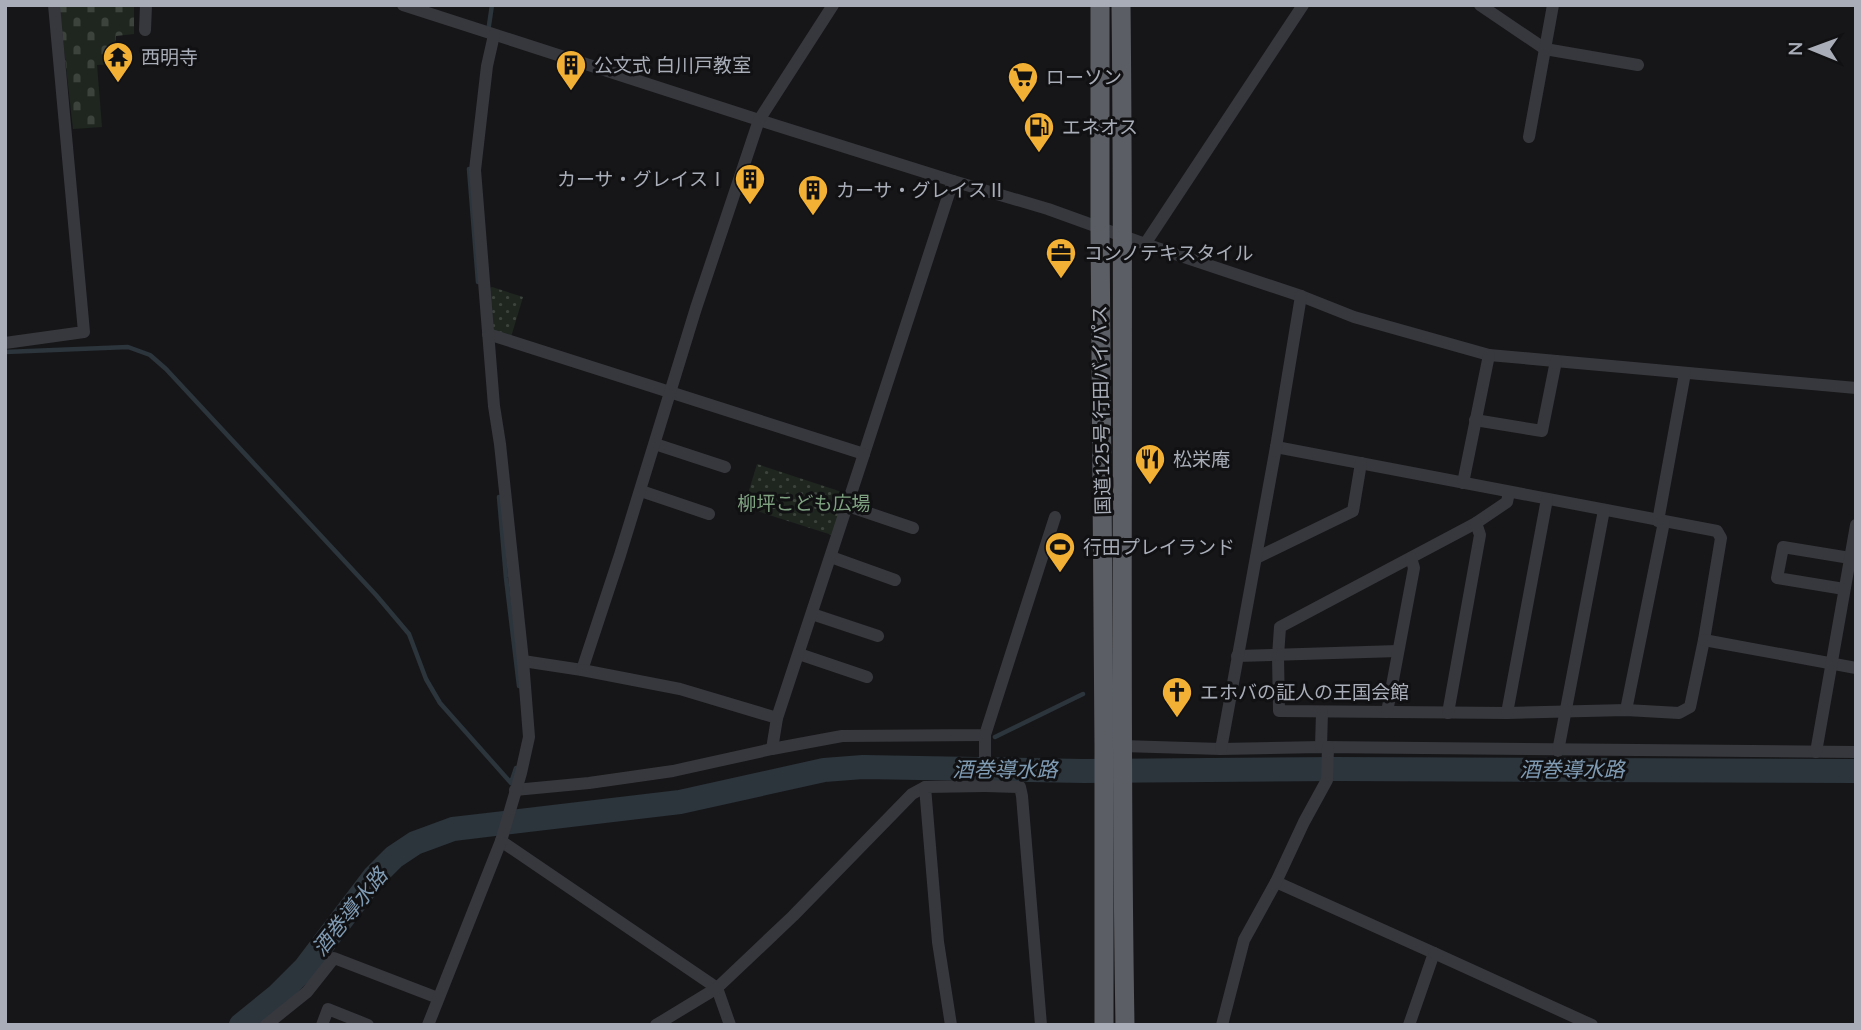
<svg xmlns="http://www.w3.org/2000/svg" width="1861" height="1030" viewBox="0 0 1861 1030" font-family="Mulish,'Noto Sans JP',sans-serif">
  <defs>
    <pattern id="cemetery-stones" width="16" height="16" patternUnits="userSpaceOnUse" patternTransform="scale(1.75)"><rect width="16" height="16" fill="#1e261f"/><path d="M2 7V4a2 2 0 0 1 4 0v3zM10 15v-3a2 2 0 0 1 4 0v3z" fill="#3c433d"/></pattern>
    <pattern id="park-dots" width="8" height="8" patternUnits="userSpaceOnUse" patternTransform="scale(1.75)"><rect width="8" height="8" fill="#1e261f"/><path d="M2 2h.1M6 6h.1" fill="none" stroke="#3c433d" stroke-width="1.8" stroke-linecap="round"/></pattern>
  </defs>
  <rect width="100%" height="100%" fill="#161618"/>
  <polygon fill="url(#cemetery-stones)" points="59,5 134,5 134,34 116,36 115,64 97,65 102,127 73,129"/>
  <g fill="url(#park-dots)">
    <polygon points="492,287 523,297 511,337 491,330 487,289"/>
    <polygon points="757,464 845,493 832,535 744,507"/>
  </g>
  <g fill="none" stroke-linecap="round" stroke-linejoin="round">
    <g stroke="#2c353c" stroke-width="4.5">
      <polyline points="488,32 492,5"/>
      <polyline points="469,169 478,282"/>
      <polyline points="5,352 128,347 150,355 166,369 376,595 409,634 426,679 440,703 511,783 516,768"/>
      <polyline points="499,497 506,578 519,686"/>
      <polyline points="995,737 1083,694"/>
    </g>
    <polyline stroke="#2c353c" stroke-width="24" points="241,1025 278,995 305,968 374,877 394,857 415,843 453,829 680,802 824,770 863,767 1084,771 1333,769 1856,771"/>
    <g stroke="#37383d" stroke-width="12">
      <polyline points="403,5 759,120 953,181 1048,209 1145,244 1301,296 1354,317 1489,355 1856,388"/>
      <polyline points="1480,5 1545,49 1638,65"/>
      <polyline points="145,30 146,5"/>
      <polyline points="1529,137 1553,5"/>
      <polyline points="1145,244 1303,5"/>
      <polyline points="488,334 864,454 953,181"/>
      <polyline points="5,343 84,332 54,5"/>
      <polyline points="1475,420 1542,431 1556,361"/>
      <polyline points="655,444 725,467"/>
      <polyline points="1276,447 1717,531 1721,538 1704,640 1690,707 1679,713 1626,710 1507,713 1279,711 1278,656 1280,627 1476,523 1507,502 1509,492"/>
      <polyline points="1463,483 1489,355"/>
      <polyline points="641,491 709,514"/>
      <polyline points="848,506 913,528"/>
      <polyline points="1658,521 1685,373"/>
      <polyline points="831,557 895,580"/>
      <polyline points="1256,558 1353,511 1361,463"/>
      <polyline points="1844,589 1777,578 1783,547 1850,558"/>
      <polyline points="812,614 878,636"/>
      <polyline points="1704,640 1856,668"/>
      <polyline points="799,654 867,677"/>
      <polyline points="1237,656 1398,651"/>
      <polyline points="523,661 582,670 620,555 696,308 759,120 833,5"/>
      <polyline points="582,670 680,689 777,718"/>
      <polyline points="1626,710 1664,522"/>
      <polyline points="1387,712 1414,568 1411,558"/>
      <polyline points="1448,713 1480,535 1476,523"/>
      <polyline points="1507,713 1547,499"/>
      <polyline points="1122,746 1221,749 1321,747 1856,752"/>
      <polyline points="1321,747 1322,712"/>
      <polyline points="772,749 777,718 864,454"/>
      <polyline points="1221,749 1276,447 1301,296"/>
      <polyline points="1558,751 1604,510"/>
      <polyline points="1816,752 1856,525"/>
      <polyline points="985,786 1020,787 1022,796 1041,1025"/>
      <polyline points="515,790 589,783 673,771 772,749 842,736 985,735 1055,517"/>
      <polyline points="501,841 717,988 730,1025"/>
      <polyline points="1276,882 1434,953 1409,1025"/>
      <polyline points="1434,953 1592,1025"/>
      <polyline points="266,1025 307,992 334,958 438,998"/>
      <polyline points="322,1025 328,1009 368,1025"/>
      <polyline points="428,1025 501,841 521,773 529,737 523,661 500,444 494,406 475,170 487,66 494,35"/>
      <polyline points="656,1025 717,988 793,916 912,794 925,787"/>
      <polyline points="951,1025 938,942 925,787 985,786 985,735"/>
      <polyline points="1222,1025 1244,940 1276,882 1304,822 1327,780 1328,747"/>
    </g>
    <g stroke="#5b5e65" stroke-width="19">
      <polyline points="1100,5 1100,227 1104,746 1104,1025"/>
      <path d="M1121 5C1125 345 1119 685 1125 1025"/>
    </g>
  </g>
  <defs>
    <g id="temple-pin" transform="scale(1.575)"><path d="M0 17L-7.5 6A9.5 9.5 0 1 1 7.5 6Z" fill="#f2b134" stroke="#111113"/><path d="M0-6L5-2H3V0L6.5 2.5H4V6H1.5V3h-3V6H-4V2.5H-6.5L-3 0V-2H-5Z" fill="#111"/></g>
    <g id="building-pin" transform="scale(1.575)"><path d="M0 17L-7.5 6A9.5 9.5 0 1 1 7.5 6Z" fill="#f2b134" stroke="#111113"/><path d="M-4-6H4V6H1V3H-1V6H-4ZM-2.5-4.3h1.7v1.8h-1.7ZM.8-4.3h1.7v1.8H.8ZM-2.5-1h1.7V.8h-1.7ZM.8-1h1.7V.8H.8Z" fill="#111"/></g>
    <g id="supermarket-pin" transform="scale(1.575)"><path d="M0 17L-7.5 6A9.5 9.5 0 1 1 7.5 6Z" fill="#f2b134" stroke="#111113"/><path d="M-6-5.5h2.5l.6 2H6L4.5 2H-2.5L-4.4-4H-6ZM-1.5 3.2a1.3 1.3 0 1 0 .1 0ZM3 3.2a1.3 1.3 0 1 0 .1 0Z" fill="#111"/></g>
    <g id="fuel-pin" transform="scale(1.575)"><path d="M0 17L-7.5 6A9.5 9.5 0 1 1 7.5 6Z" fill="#f2b134" stroke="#111113"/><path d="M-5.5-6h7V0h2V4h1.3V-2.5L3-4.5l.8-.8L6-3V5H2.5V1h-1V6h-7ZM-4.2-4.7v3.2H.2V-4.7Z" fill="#111"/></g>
    <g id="office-pin" transform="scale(1.575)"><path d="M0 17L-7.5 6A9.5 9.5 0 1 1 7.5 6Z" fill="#f2b134" stroke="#111113"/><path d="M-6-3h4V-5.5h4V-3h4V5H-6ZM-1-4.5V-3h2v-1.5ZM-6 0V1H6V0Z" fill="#111"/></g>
    <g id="restaurant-pin" transform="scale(1.575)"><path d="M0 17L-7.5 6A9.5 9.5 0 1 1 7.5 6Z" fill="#f2b134" stroke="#111113"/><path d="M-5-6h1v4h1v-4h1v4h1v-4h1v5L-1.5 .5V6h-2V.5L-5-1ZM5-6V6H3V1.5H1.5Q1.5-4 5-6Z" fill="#111"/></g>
    <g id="stadium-pin" transform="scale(1.575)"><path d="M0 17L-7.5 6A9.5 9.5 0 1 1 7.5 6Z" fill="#f2b134" stroke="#111113"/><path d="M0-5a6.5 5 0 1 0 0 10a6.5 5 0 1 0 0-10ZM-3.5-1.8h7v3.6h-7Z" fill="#111"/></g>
    <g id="church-pin" transform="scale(1.575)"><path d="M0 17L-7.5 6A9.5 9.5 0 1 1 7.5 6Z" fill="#f2b134" stroke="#111113"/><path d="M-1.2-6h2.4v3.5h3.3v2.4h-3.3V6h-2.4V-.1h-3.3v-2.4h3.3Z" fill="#111"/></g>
  </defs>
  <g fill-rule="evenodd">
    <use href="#temple-pin" x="118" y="57"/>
    <use href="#building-pin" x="571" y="65"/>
    <use href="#supermarket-pin" x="1023" y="77"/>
    <use href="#fuel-pin" x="1039" y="127"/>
    <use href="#building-pin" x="750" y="179"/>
    <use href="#building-pin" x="813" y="190"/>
    <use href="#office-pin" x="1061" y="253"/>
    <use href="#restaurant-pin" x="1150" y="459"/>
    <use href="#stadium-pin" x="1060" y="547"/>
    <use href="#church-pin" x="1177" y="692"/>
  </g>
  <g text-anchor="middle" stroke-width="6" stroke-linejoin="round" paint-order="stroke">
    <g font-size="19" fill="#a8adb8" stroke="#111113" text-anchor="start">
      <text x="141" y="64">西明寺</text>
      <text x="594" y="72">公文式 白川戸教室</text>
      <text x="1046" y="84">ローソン</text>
      <text x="1062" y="134">エネオス</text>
      <text x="727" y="186" text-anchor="end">カーサ・グレイスⅠ</text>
      <text x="836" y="197">カーサ・グレイスⅡ</text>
      <text x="1084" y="260">コンノテキスタイル</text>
      <text x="1173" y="466">松栄庵</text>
      <text x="1083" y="554">行田プレイランド</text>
      <text x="1200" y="699">エホバの証人の王国会館</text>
    </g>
    <g font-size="19" fill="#a8adb8" stroke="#111113">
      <text transform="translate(1101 410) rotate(-91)" y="7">国道125号 行田バイパス</text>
    </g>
    <g font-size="19" fill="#7fa381" stroke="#111113">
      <text x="804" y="510">柳坪こども広場</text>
    </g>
    <g font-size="21" font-style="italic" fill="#7f9bb3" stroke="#111113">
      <text x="1005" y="777">酒巻導水路</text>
      <text x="1572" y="777">酒巻導水路</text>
      <text transform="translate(350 912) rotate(-51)" y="7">酒巻導水路</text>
    </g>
  </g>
  <rect width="1861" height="1030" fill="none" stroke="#a8adb8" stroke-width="14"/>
  <g transform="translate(1812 49) rotate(271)" stroke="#111113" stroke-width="5" paint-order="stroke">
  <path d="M0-5L12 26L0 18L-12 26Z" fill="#a8adb8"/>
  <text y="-10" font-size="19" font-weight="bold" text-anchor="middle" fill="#a8adb8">N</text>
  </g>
</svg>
